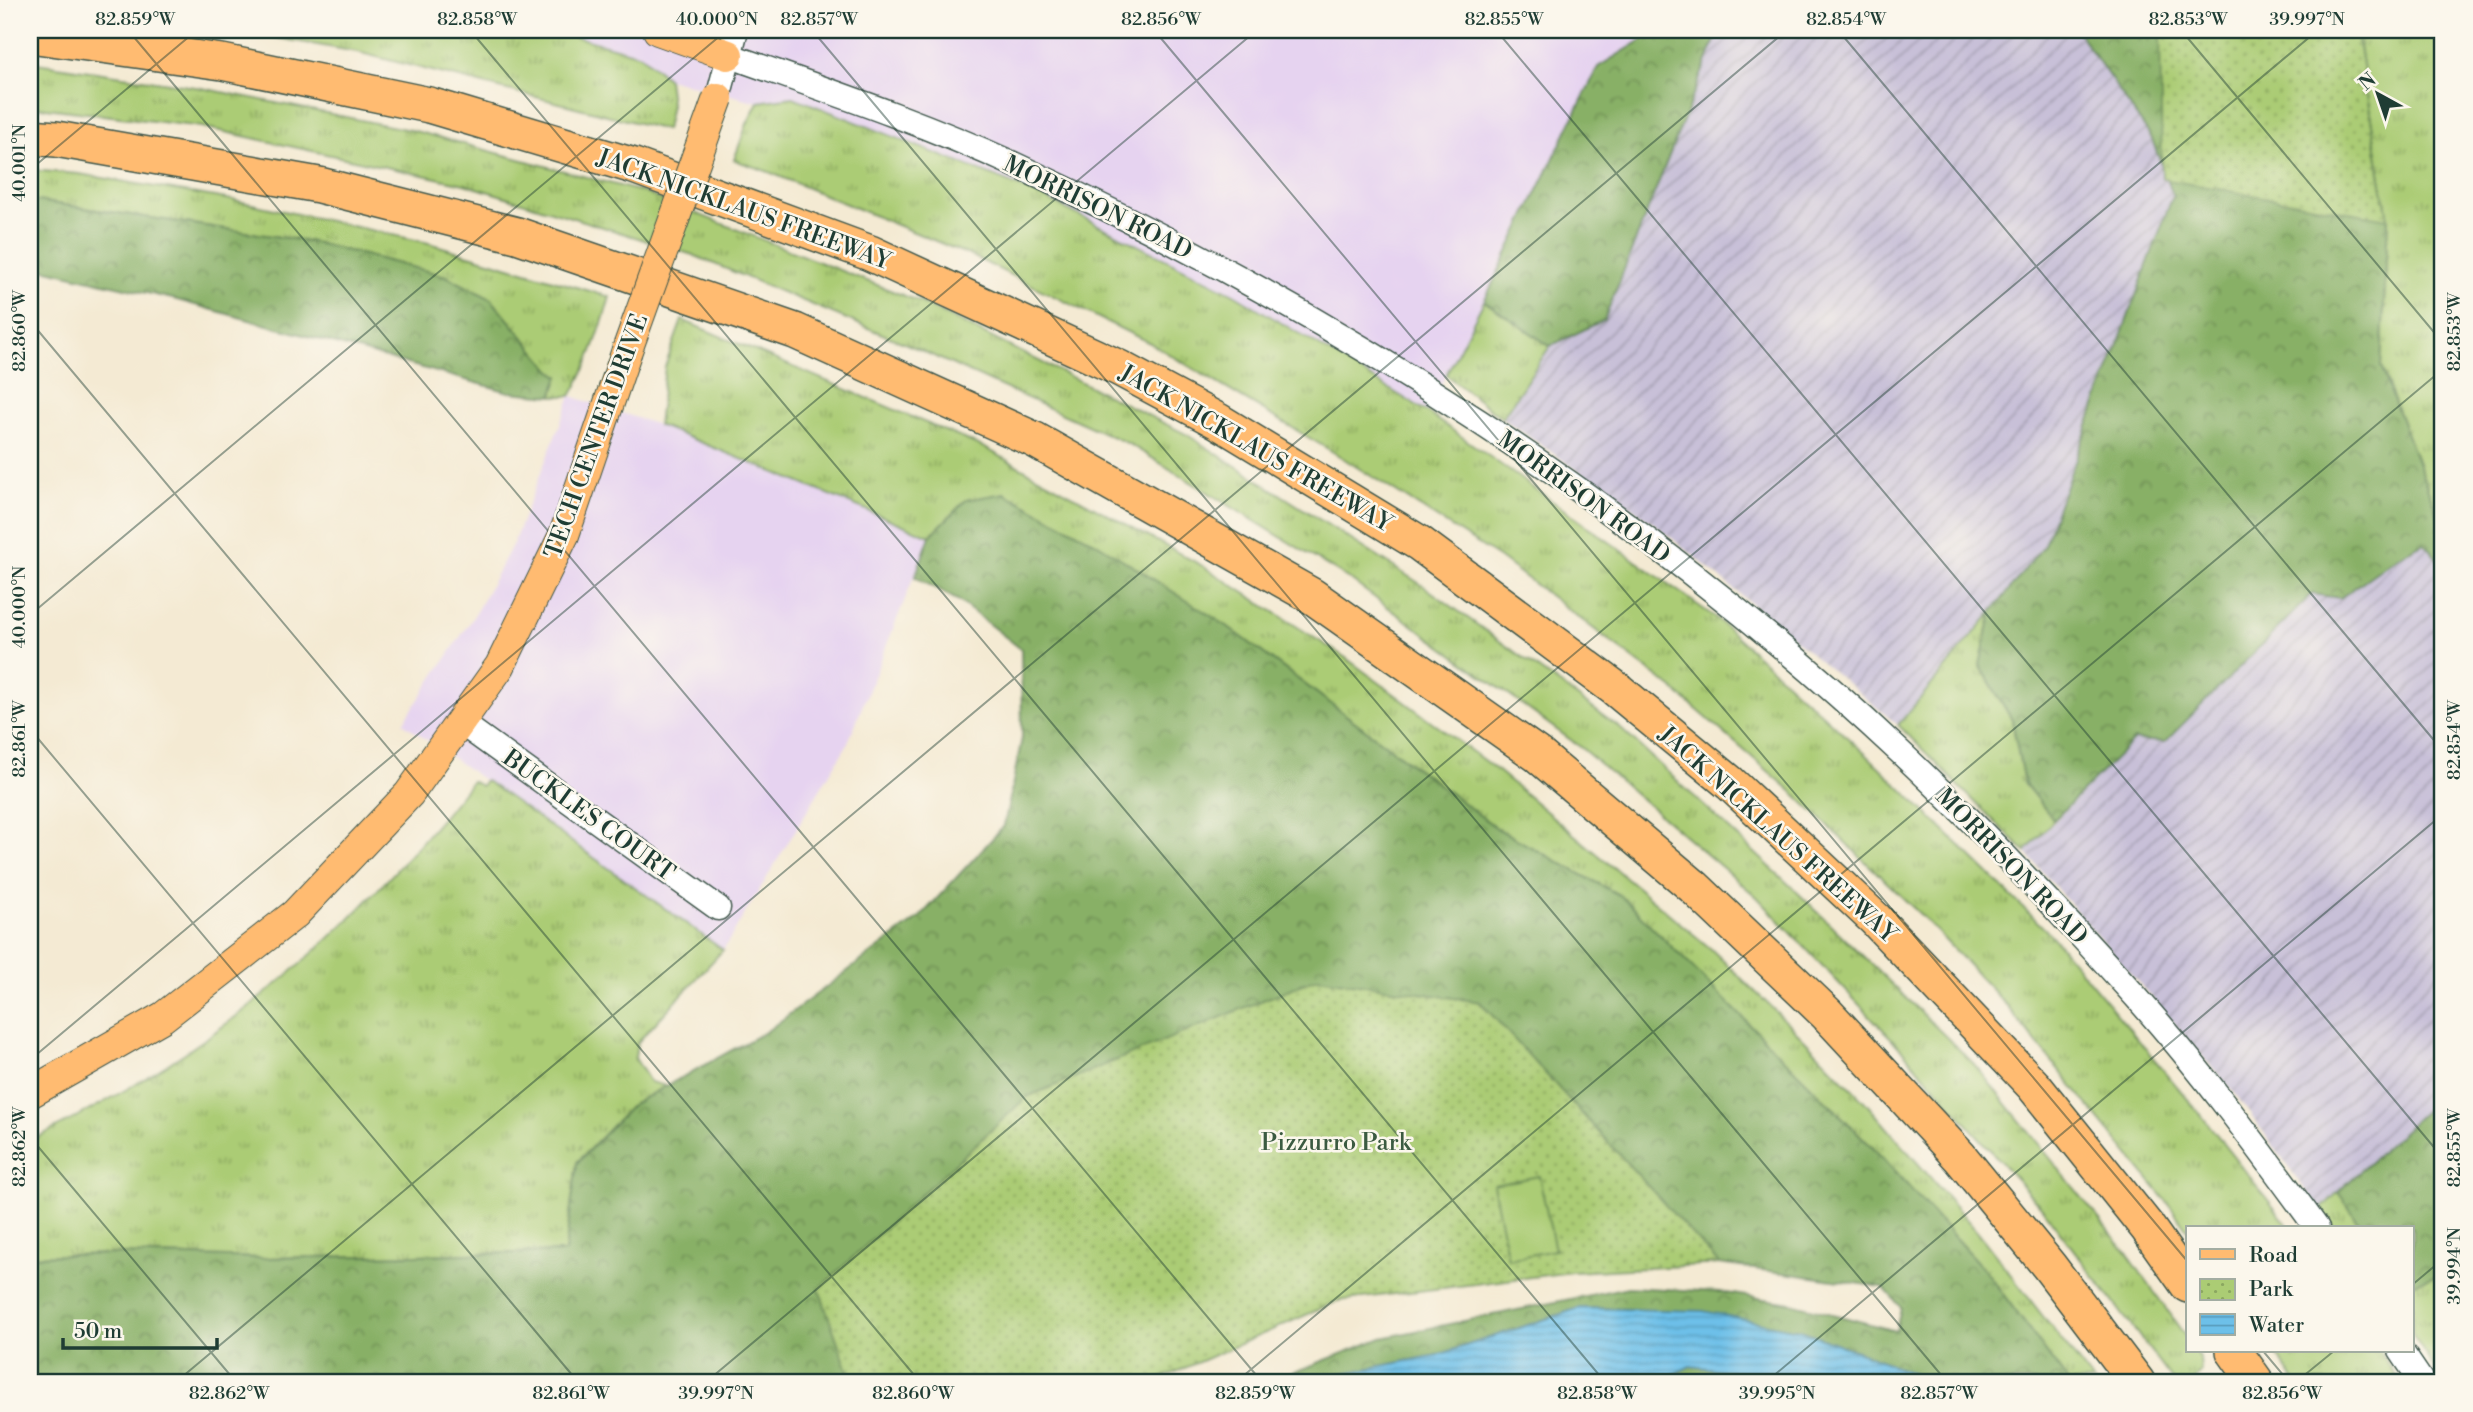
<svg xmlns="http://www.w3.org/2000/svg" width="2473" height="1412" viewBox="0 0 2473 1412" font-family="'Libre Bodoni',serif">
  <defs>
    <pattern id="industrial-furrows" width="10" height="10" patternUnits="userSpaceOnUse" patternTransform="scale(1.75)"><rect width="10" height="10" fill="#c8c0d8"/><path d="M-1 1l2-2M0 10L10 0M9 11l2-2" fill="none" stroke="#a29db0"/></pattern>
    <pattern id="grass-tufts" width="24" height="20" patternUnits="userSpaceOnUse" patternTransform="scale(1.75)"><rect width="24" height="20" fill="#abcc74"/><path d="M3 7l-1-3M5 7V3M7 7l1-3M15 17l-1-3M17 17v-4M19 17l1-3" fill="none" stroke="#8ba760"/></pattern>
    <pattern id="forest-crowns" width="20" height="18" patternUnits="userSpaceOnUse" patternTransform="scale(1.75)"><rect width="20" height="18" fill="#88b066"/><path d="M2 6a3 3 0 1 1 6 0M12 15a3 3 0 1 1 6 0" fill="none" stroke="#6f9055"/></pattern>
    <pattern id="park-dots" width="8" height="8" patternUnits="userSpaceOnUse" patternTransform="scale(1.75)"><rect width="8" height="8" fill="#abcc74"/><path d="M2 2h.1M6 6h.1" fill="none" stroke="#8ba760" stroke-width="1.8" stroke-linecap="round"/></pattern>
    <pattern id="water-rules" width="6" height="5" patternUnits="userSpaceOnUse" patternTransform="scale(1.75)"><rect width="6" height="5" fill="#6dc0e9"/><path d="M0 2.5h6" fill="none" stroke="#599dbe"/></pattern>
  </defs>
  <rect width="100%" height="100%" fill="#fbf7ec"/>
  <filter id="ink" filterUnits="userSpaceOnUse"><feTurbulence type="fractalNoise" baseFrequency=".0143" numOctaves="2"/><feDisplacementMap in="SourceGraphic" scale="14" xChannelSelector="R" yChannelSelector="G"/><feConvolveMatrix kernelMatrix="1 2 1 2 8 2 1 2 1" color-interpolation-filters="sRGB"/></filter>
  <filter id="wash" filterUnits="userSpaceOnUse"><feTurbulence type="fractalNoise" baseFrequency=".00686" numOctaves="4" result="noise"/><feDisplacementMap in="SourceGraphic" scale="28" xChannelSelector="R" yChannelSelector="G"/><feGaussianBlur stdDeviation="1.57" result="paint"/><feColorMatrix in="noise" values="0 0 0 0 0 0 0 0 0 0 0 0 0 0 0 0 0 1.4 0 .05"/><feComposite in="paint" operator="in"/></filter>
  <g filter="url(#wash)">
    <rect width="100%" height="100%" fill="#f4ead3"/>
    <g fill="#e6d3f0">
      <polygon points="552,30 1653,30 1650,35 1598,67 1484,301 1427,412 1234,294 1032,192 793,97 758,102 668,79 641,55"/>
      <polygon points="571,396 658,425 930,536 847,745 723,950 403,723 471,621 513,544"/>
    </g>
    <g fill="url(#industrial-furrows)">
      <polygon points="1719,30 2077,30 2151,137 2173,195 2044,545 1992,612 1898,725 1655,524 1502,418 1550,346 1604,320"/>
      <polygon points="2424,543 2443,565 2443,1094 2320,1210 2236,1095 2025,852 2134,740 2166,742 2312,594 2340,598 2400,555"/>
    </g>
    <g fill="url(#grass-tufts)" stroke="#658454" stroke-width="2">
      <polygon points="232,30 552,30 641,55 668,79 671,104 666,130 357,52"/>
      <polygon points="2356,30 2443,30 2443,529 2381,367 2388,219"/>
      <polygon points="30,62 202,88 415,131 642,192 920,302 1186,434 1425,587 1620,728 1796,891 1974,1064 2126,1252 2188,1340 2188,1351 2195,1351 2200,1357 2201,1371 2193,1382 2174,1382 2041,1207 1891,1038 1757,897 1579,746 1349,579 1129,444 916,348 693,255 464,184 202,127 30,106"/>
      <polygon points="793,97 1033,192 1234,294 1427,412 1716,618 1870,758 2051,935 2205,1120 2290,1228 2188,1228 2188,1231 2165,1199 2004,1003 1925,919 1796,795 1672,688 1500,558 1338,455 1150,343 974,257 769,172 734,160 747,124 758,102"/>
      <path d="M30 170 79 174 238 201 429 243 610 297C600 332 589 365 571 396H552L559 376 551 370 491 299 446 276 313 242 30 200Z"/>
      <polygon points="1484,301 1550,346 1502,418 1446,375"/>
      <polygon points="682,320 985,448 1201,565 1346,658 1494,768 1710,948 1801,1036 1865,1102 1979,1234 2094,1382 2068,1382 1988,1274 1878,1153 1621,896 1498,829 1227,626 966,500 930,536 658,425 665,367"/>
      <polygon points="1992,612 1980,665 2012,720 2024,783 2054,820 2025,852 1898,725"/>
      <path d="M485 780 723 950 637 1043 635 1058 650 1082 666 1086 633 1104 577 1162 565 1252 264 1258 116 1254 30 1256V1141C76 1118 121 1094 165 1066 284 990 385 892 472 781L481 786Z"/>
      <polygon points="2338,1192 2363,1228 2334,1228 2320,1210"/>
      <polygon points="2443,1274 2443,1382 2412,1334 2412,1284"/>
      <polygon points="2274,1351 2380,1351 2400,1382 2296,1382"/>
    </g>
    <g fill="url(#forest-crowns)" stroke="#54764d" stroke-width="2">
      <polygon points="1653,30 1719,30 1604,320 1550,346 1484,301 1598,67 1650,35"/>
      <polygon points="2077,30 2356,30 2388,219 2381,367 2443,529 2443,565 2424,543 2400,555 2340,598 2312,594 2165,742 2134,740 2054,820 2024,783 2012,720 1980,665 1992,612 2044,545 2173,195 2151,137"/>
      <polygon points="30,200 313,242 446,276 491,299 551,370 559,376 552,396 509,392 177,300 30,266"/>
      <polygon points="1004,493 1095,542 1227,626 1498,829 1621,896 1878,1153 1988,1274 2068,1382 1932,1382 1880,1360 1803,1331 1631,1309 1579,1308 1438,1355 1335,1375 1321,1382 1269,1382 1382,1338 1628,1287 1720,1292 1791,1303 1896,1331 1901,1307 1883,1287 1719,1264 1480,1002 1317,978 1027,1097 819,1289 852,1382 30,1382 30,1256 116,1254 264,1258 565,1252 577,1163 633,1104 767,1031 920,917 1004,826 1022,738 1021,649 959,601 915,577 930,536 966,500"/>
      <polygon points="2443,1094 2443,1274 2412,1284 2412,1228 2363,1228 2338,1192"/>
      <polygon points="1690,1366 1776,1376 1786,1382 1659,1382"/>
    </g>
    <g fill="url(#park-dots)" stroke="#658454" stroke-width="2">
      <polygon points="2160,30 2356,30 2388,219 2162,179"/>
      <polygon points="1317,978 1480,1002 1719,1264 1572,1272 1338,1301 1153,1382 852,1382 819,1289 1027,1097"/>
    </g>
    <polygon fill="#abcc74" stroke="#658454" stroke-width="2" points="1539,1176 1555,1250 1508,1259 1493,1185"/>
    <polygon fill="url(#water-rules)" stroke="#467e8e" stroke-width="2" points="1579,1308 1703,1311 1803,1331 1880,1360 1932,1382 1786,1382 1776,1376 1690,1366 1659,1382 1321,1382 1335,1375 1438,1355"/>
  </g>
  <g filter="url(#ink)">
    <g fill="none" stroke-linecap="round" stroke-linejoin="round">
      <g stroke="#3f574c" stroke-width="27">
        <g id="minor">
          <path d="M728 55C823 89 919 121 1011 163 1334 312 1639 507 1899 751 1982 829 2061 913 2137 998 2202 1071 2260 1150 2317 1228"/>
          <polyline points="718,98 736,30"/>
          <polyline points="460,722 718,908"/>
          <polyline points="2401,1351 2422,1382"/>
        </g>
      </g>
      <g stroke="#3f574c" stroke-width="32">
        <g id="major">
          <polyline points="658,30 728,55"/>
          <polyline points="30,1093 163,1017 295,914 409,794 500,666 564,535 626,353"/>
        </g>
      </g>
      <g stroke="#3f574c" stroke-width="38">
        <g id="highway">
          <polyline points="30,35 222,62 429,105 634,166 870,253 1119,368 1218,421 1419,543 1616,689 1730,783 1875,919 2034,1086 2147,1227 2188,1285"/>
          <polyline points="30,137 56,139 319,185 517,235 795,331 1035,440 1312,596 1538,755 1694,887 1827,1014 1960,1157 2049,1266 2137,1382"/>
          <polyline points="2234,1351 2256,1382"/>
        </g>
      </g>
      <use href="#minor" stroke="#fff" stroke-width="24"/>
      <use href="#major" stroke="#ffbb71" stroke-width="30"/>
      <use href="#highway" stroke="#ffbb71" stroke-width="35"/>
      <g stroke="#3f574c" stroke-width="32" stroke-linecap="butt">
        <polyline id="major-bridge" points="626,353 718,98"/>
      </g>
      <use href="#major-bridge" stroke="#ffbb71" stroke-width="30"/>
    </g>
  </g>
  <path fill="none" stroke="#1f3d34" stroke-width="2" stroke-opacity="0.45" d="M128 30 1262 1382M470 30 1605 1382M812 30 1947 1382M1154 30 2188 1262M1496 30 2443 1158M1838 30 2443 751M2181 30 2443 343M30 170 197 30M30 321 920 1382M30 615 727 30M30 729 578 1382M30 1060 1257 30M30 1137 236 1382M2412 1285 2443 1259M2263 1351 2289 1382M176 1382 1787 30M706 1382 2318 30M1236 1382 2443 369M1766 1382 2443 814M2296 1382 2334 1351"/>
  <g text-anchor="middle" stroke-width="5" stroke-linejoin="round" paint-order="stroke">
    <g font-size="24" fill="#1f3d34" stroke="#fbf7ec">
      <text transform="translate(1098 207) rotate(26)" y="8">MORRISON ROAD</text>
      <text transform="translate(744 209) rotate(20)" y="8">JACK NICKLAUS FREEWAY</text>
      <text transform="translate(596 436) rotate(-70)" y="8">TECH CENTER DRIVE</text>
      <text transform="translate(1256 448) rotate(30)" y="8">JACK NICKLAUS FREEWAY</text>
      <text transform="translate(1584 497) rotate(36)" y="8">MORRISON ROAD</text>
      <text transform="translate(589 815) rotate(36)" y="8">BUCKLES COURT</text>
      <text transform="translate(1778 834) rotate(42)" y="8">JACK NICKLAUS FREEWAY</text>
      <text transform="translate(2012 866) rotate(46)" y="8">MORRISON ROAD</text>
    </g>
    <g font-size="24" fill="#3b5a41" stroke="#fbf7ec">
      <text x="1336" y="1150">Pizzurro Park</text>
    </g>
  </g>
  <rect width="2473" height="1412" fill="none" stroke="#fbf7ec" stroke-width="77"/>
  <rect x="2186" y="1226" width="228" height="126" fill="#fbf7ec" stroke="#a3ada2" stroke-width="2"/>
  <rect x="2200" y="1249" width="35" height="10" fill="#ffbb71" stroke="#a3ada2" stroke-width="2"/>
  <text x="2249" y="1262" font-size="21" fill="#1f3d34">Road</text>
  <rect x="2200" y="1279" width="35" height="21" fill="url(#park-dots)" stroke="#a3ada2" stroke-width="2"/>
  <text x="2249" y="1296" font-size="21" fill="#1f3d34">Park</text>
  <rect x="2200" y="1314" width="35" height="21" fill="url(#water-rules)" stroke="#a3ada2" stroke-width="2"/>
  <text x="2249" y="1332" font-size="21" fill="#1f3d34">Water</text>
  <g transform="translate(2378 94) rotate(320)" stroke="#fbf7ec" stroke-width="5" paint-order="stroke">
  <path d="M0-5L12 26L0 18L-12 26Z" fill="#1f3d34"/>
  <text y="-10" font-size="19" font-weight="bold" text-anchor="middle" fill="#1f3d34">N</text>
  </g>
  <path d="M63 1338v10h154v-10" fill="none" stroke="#1f3d34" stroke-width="3.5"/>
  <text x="74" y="1338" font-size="21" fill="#1f3d34" stroke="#fbf7ec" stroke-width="5" paint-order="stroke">50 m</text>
  <rect x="38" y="38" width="2396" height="1336" fill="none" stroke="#1f3d34" stroke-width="2.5"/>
  <g font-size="18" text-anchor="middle" fill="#1f3d34">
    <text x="135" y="25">82.859°W</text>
    <text x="477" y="25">82.858°W</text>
    <text x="717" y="25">40.000°N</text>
    <text x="819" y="25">82.857°W</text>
    <text x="1161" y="25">82.856°W</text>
    <text x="1504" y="25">82.855°W</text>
    <text x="1846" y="25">82.854°W</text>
    <text x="2188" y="25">82.853°W</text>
    <text x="2307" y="25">39.997°N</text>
    <text transform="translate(19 163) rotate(-90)" y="6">40.001°N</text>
    <text transform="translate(19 331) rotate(-90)" y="6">82.860°W</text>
    <text transform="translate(2454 332) rotate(-90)" y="6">82.853°W</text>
    <text transform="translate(19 607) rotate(-90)" y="6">40.000°N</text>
    <text transform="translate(19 739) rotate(-90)" y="6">82.861°W</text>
    <text transform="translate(2454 740) rotate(-90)" y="6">82.854°W</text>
    <text transform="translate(19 1147) rotate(-90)" y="6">82.862°W</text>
    <text transform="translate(2454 1148) rotate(-90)" y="6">82.855°W</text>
    <text transform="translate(2454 1266) rotate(-90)" y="6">39.994°N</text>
    <text x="229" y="1399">82.862°W</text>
    <text x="571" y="1399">82.861°W</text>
    <text x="716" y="1399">39.997°N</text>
    <text x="913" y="1399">82.860°W</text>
    <text x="1255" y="1399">82.859°W</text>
    <text x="1597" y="1399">82.858°W</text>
    <text x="1777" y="1399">39.995°N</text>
    <text x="1939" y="1399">82.857°W</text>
    <text x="2282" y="1399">82.856°W</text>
  </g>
</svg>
